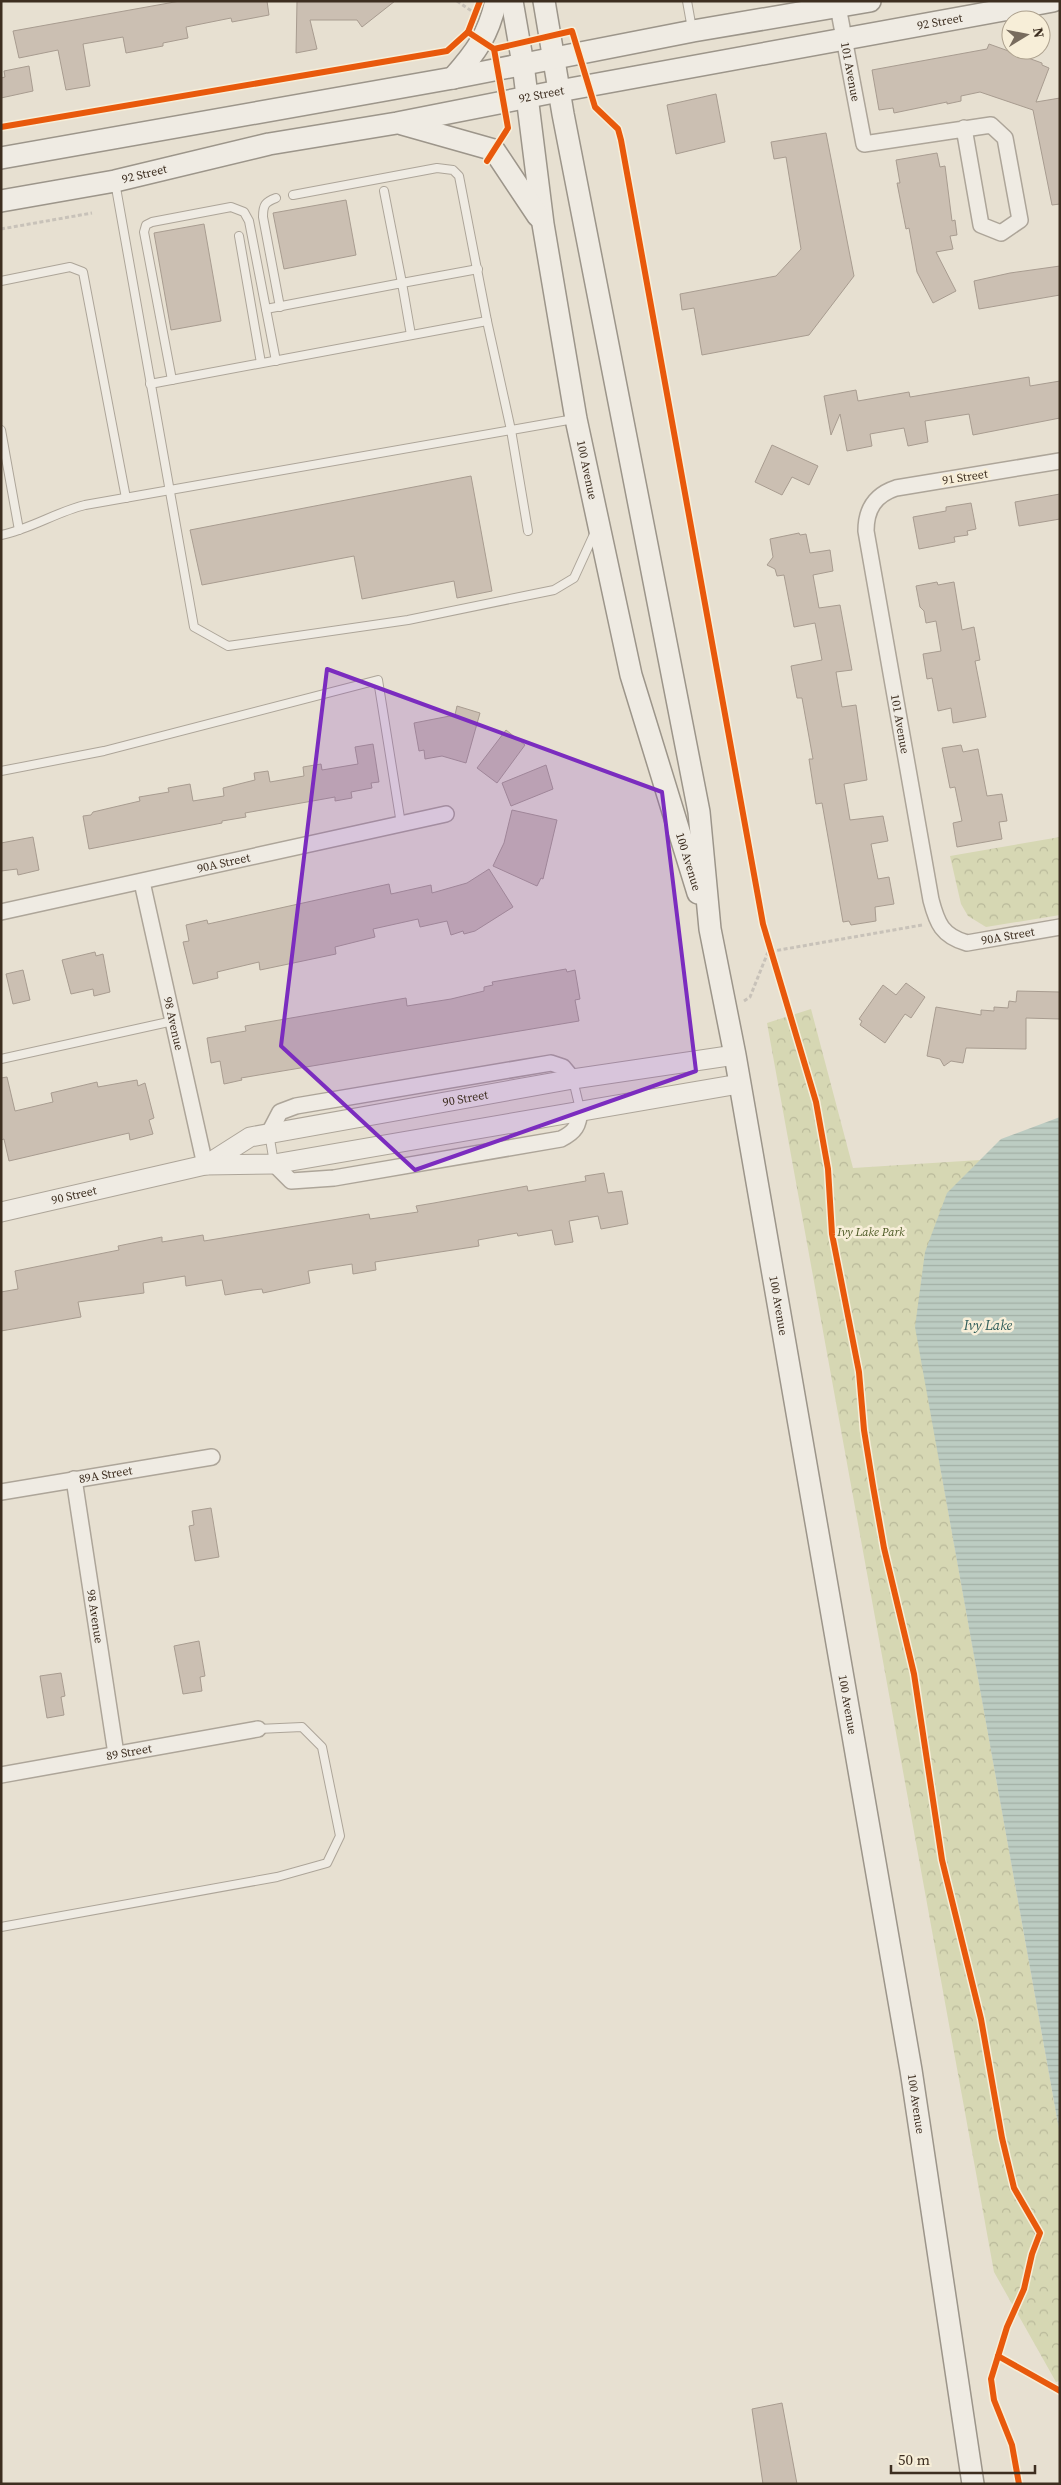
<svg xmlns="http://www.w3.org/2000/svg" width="1061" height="2485" viewBox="0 0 1061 2485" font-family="'Source Serif 4',serif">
  <defs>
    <pattern id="park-crowns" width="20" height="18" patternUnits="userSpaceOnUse" patternTransform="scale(1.25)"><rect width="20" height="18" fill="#d6d7b3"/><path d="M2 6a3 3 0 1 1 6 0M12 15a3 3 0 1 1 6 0" fill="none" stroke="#b9b99a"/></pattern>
    <pattern id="water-rules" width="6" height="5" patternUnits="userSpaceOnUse" patternTransform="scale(1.25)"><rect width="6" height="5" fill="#bcccc2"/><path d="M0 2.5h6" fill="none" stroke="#a2b0a6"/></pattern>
  </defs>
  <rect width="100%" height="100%" fill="#e7e0d1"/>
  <g fill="url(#park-crowns)">
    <polygon points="1060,837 1060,915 986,927 968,916 961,904 950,856"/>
    <polygon points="811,1009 853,1168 980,1160 921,1279 941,1471 1060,2135 1060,2381 1056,2382 994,2272 767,1023"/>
  </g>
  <polygon fill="url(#water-rules)" points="1060,1117 1060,2135 915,1327 925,1252 947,1193 1001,1139"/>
  <g fill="#cbbfb2" stroke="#a89c90">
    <polygon points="180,1 267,1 269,15 232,22 231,18 186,27 188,38 163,43 163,46 126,53 123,37 83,44 90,86 66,90 58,50 19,58 13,31"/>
    <polygon points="297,1 395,1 362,27 357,20 310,20 317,49 296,53"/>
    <polygon points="989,44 1042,63 1042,65 1049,68 1036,102 1060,98 1060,204 1052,205 1033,110 980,92 961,96 961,101 947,104 947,102 894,113 893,108 879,110 872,70 987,49"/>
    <polygon points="29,66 33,91 1,98 1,78 5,77 4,71"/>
    <polygon points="716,94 725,142 676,154 667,105"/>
    <polygon points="826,133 854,276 809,335 702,355 694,308 682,310 680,294 776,276 801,249 786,157 774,159 771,142"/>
    <polygon points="937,153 940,167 945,166 952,221 955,220 957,235 950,236 953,249 936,252 956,291 933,303 917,272 909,228 906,229 897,183 900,183 896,160"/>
    <polygon points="346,200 356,255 284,269 273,213"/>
    <polygon points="204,224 221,321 171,330 154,233"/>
    <polygon points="1060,266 1060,295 979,309 974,281 1010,273"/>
    <polygon points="1029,377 1030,386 1060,381 1060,418 973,435 969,414 925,421 928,442 908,446 904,428 870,434 872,446 847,451 840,414 831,435 824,396 856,390 858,401 909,392 910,397"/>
    <polygon points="772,445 818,466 809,485 792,477 782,495 755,482"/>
    <polygon points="471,476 492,591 457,598 454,581 362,599 354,556 202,585 190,530"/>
    <polygon points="1060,494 1060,519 1019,526 1015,502"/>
    <polygon points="971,503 976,529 967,531 968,535 954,537 955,542 919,549 913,517 946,511 946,507"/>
    <polygon points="799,533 800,535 806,534 810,553 830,550 833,571 813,575 819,608 840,605 847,643 852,670 836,672 842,707 856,705 867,780 844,784 850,820 883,816 888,841 871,844 878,879 889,877 894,904 875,907 876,921 851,925 849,921 843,922 822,803 816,804 809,759 813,759 802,698 797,698 791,666 822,660 815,623 794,627 784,575 777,576 775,569 767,565 773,557 770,539"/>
    <polygon points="937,582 938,585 954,582 962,630 974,627 980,660 975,661 986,717 953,723 951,708 938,711 932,678 927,679 923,654 941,651 936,621 926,623 924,611 920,607 916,586"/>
    <polygon points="457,706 480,713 466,763 442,756 425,759 424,750 419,751 414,723 455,715"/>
    <polygon points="506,730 525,745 497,783 477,768"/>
    <polygon points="373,744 379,782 371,783 372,788 351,792 352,798 335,801 335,797 245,813 246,817 222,821 222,823 89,849 83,816 91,815 93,812 140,801 139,797 169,792 168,788 190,784 193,801 224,796 223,788 255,780 254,773 268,771 270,782 304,776 303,767 321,764 322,770 358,764 355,747"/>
    <polygon points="961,745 963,752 978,749 987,796 1002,794 1007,821 999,822 1002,839 957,847 953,823 962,821 955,787 950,788 942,748"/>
    <polygon points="546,765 553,789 511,806 502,783"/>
    <polygon points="512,810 557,820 543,879 541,878 537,886 493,866 504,843"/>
    <polygon points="33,837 39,870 18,875 17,869 1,871 1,843"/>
    <polygon points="489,869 513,907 475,931 464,934 463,931 451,935 447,921 420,927 418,919 373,929 375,937 335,947 336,954 260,970 259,962 217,972 218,978 193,984 183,942 189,941 186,925 207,920 208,924 389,884 391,894 431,885 432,893 467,883"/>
    <polygon points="95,952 96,956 103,954 110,992 94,996 93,989 71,994 62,960"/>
    <polygon points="566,969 567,972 575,970 580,999 575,1000 579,1021 241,1078 242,1080 224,1084 220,1061 211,1063 207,1038 246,1031 245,1026 406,998 407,1006 451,999 484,991 484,987 493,985 492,982"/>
    <polygon points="23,970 30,1000 13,1004 6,974"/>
    <polygon points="906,983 925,997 911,1018 905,1014 885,1043 860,1025 862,1021 859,1019 883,985 896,995"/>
    <polygon points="1017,991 1060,992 1060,1019 1026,1018 1026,1049 966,1048 963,1063 951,1061 944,1066 940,1059 927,1056 936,1007 981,1015 981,1010 994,1011 994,1007 1008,1008 1009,1001 1016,1002"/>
    <polygon points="7,1077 15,1111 53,1102 51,1093 97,1082 98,1087 137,1080 138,1086 145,1083 154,1118 149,1120 153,1134 130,1140 129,1133 9,1161 4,1139 1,1140 1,1078"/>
    <polygon points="604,1173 608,1193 622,1191 628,1224 601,1229 598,1216 569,1221 573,1242 555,1245 552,1230 518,1236 517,1233 478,1240 479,1246 375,1262 376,1270 353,1274 352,1264 308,1271 310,1283 263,1293 262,1289 253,1290 225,1295 222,1280 186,1286 185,1276 143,1283 144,1293 78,1302 81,1317 1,1331 1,1292 18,1289 15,1271 119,1250 118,1246 162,1237 162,1242 203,1235 204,1241 369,1214 370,1219 418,1212 416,1206 434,1203 527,1186 528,1191 586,1181 585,1176"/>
    <polygon points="211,1508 219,1557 195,1561 189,1526 194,1525 192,1511"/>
    <polygon points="199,1641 205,1676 200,1677 202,1691 183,1694 174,1646"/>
    <polygon points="61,1673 65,1696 61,1697 64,1715 47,1718 40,1676"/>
    <polygon points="782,2403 797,2484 763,2484 752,2409"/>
  </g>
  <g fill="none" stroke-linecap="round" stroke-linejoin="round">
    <g stroke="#ada599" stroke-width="10">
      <g id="service">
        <polyline points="687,1 692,29"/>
        <polyline points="115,182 194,627 228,646 408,620 554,590 574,578 595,532"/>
        <polyline points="384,191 402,283 478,269"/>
        <polyline points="293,195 437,168 453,170 459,176 487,321"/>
        <path d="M276 198C265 202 263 205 263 217L280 307"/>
        <polyline points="239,236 261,363"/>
        <polyline points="1,281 70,267 83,272 126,498"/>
        <polyline points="266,309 402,283 411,335"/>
        <polyline points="172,380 144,232 146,225 152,222 231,207 244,212 249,221 276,361"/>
        <polyline points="150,384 487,321 511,430 528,531"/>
        <polyline points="1,430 19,530"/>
        <path d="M1 535C31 529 56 512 85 505L574 419"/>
        <polyline points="1,771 104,751 378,680 401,824"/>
        <polyline points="1,1059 173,1021"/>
        <polyline points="573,1080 580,1109"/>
        <polyline points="269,1133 274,1163"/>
        <polyline points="1,1927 277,1877 327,1863 340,1836 322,1747 302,1727 258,1729"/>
      </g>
    </g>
    <g stroke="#ada599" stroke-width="18">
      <g id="minor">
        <path id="s1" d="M837 1 864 144 991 125 1005 138 1020 220 1001 233 981 225 964 128"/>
        <path id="s2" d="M1060 461 896 488C875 495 866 509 866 531L931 900C937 923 942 936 967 943L1060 927"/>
        <path id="s3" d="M142 882 205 1165"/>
        <path id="s4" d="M1 912 446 814"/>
        <polyline points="269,1133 280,1112 296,1106 551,1063 563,1067 573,1079"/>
        <path d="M274 1164 291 1181 334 1178 561 1139C575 1132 579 1126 580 1109"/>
        <path id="s5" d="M74 1479 116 1754"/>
        <path id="s6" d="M1 1492 212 1457"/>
        <path id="s7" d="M1 1775 258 1729"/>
      </g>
    </g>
    <g stroke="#ada599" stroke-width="21">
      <g id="tertiary">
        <path id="s8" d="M206 1165 250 1137 573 1079 735 1055"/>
        <path id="s9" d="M1 1212 205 1165 274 1164 739 1084"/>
      </g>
    </g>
    <g stroke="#9c958a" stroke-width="24">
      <g id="secondary">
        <path id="s10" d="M512 1 523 64 543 224 576 419 631 675 698 893"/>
        <path id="s11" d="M544 1 563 114 699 812 710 929 735 1055 911 2070 973 2484"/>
        <path d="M453 78C476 52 488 36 496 1"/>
        <polyline points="402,124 494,150 538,216"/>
        <polyline points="1,158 453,78 693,31 870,1"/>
        <path id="s12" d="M1 201 115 181 269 144 397 123 559 91 1053 1"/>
      </g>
    </g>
    <g stroke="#c8c2b9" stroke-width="3" stroke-dasharray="4 2.5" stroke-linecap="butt">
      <polyline points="457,1 473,12"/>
      <polyline points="1,229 92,213"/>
      <polyline points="744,1001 750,997 768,952 922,925"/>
    </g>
    <use href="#service" stroke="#efebe3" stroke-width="8"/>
    <use href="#minor" stroke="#efebe3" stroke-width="15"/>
    <use href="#tertiary" stroke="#efebe3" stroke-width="19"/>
    <use href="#secondary" stroke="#efebe3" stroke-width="21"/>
    <g stroke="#f7eed8" stroke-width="9">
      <g id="cycleway">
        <polyline points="468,32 494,49 508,128 487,161"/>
        <polyline points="494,49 572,31 595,107 618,129 621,140 763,924 816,1102 828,1169 832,1234 859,1372 864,1430 873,1486 884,1548 914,1674 942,1860 981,2019 1002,2138 1014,2188 1040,2233 1032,2254 1024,2289 1007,2327 991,2379 994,2400 1012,2445 1019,2484"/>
        <polyline points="1,127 447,51 468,32 480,1"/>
        <polyline points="998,2356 1060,2391"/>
      </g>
    </g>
    <use href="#cycleway" stroke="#e8590c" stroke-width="6"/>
  </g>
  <path fill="#7b2cbf" fill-opacity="0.2" stroke="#7b2cbf" stroke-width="4" stroke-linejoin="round" d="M327 669 662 792 696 1071 415 1170 281 1046Z"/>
  <g text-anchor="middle" stroke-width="5" stroke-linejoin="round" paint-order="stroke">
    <g font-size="12" fill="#3d2e20" stroke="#f7eed8">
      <text dy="4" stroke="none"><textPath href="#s12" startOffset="956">92 Street</textPath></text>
      <text dy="4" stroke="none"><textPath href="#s1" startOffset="72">101 Avenue</textPath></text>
      <text dy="4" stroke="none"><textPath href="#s12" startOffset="551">92 Street</textPath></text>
      <text dy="4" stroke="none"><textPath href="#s12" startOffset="146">92 Street</textPath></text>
      <text dy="4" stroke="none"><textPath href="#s10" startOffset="475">100 Avenue</textPath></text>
      <text transform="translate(965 477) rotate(-9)" y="4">91 Street</text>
      <text dy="4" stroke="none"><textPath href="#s2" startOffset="419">101 Avenue</textPath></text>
      <text dy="4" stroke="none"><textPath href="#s10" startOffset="880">100 Avenue</textPath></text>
      <text dy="4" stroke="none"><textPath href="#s4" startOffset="228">90A Street</textPath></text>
      <text dy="4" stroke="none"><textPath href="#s2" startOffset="699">90A Street</textPath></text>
      <text dy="4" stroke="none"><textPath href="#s3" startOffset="145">98 Avenue</textPath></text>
      <text dy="4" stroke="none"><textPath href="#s8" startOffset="271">90 Street</textPath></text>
      <text dy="4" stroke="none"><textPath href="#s9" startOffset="75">90 Street</textPath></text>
      <text dy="4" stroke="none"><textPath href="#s11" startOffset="1326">100 Avenue</textPath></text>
      <text dy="4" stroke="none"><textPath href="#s6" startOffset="106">89A Street</textPath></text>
      <text dy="4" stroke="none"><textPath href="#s5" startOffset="139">98 Avenue</textPath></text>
      <text dy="4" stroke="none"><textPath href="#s11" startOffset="1731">100 Avenue</textPath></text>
      <text dy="4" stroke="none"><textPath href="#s7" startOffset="130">89 Street</textPath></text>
      <text dy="4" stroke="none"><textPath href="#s11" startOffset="2136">100 Avenue</textPath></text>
    </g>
    <g font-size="12" font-style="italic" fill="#4d5a26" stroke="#f7eed8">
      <text x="871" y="1236">Ivy Lake Park</text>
    </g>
    <g font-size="14" font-style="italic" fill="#2f5d5a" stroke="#f7eed8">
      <text x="988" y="1330">Ivy Lake</text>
    </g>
  </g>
  <rect width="1061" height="2485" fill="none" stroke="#3d2e20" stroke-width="5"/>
  <g transform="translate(1026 35) rotate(80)"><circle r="24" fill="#f7eed8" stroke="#ada18e"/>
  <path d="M0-4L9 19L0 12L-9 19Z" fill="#786c5e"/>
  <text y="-8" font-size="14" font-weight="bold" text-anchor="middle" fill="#3d2e20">N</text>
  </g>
  <path d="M891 2465v8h144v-8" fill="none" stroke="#3d2e20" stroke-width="2.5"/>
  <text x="898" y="2465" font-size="15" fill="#3d2e20" stroke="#f7eed8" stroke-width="4" paint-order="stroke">50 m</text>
</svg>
